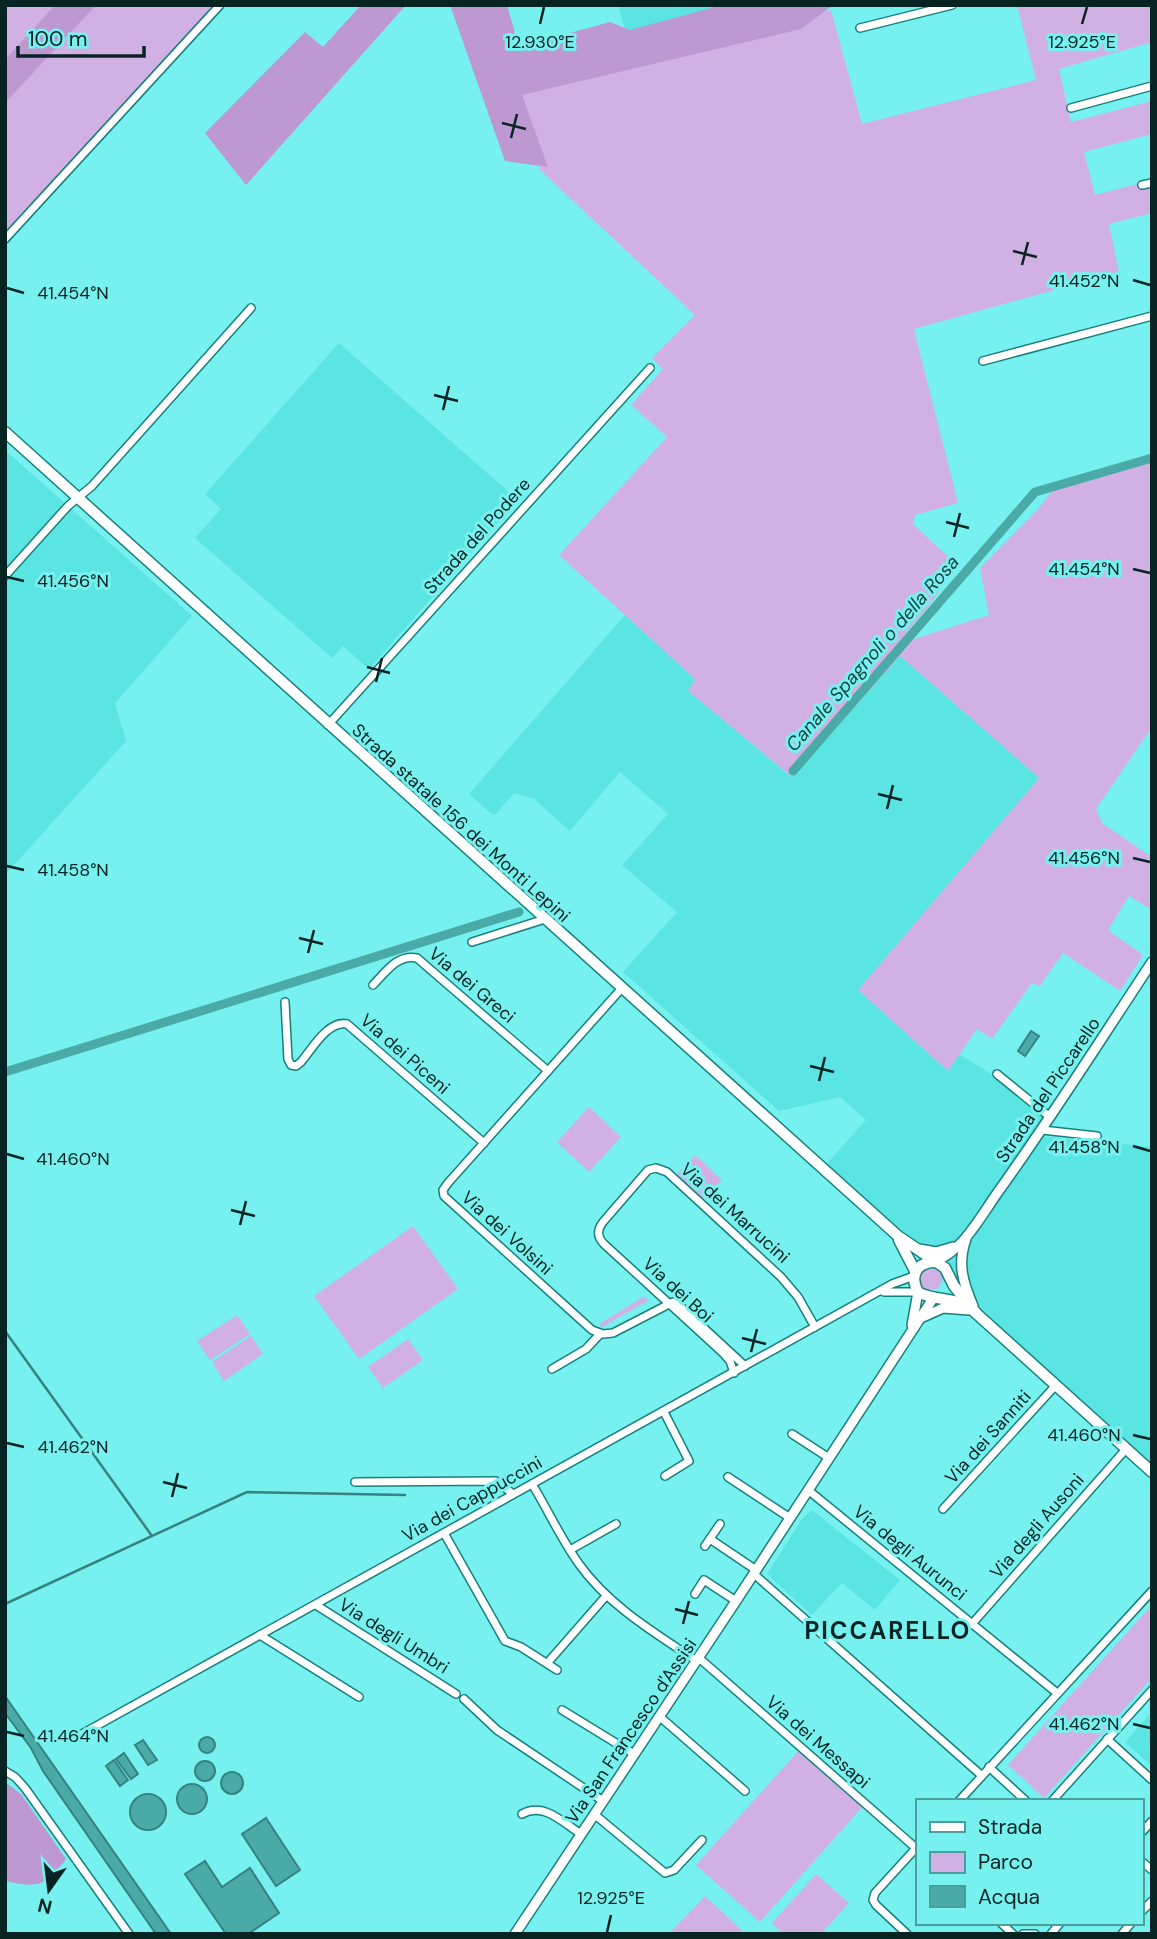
<svg xmlns="http://www.w3.org/2000/svg" width="1157" height="1939" viewBox="0 0 1157 1939" font-family="'DM Sans',sans-serif">
  <rect width="100%" height="100%" fill="#77f1ef"/>
  <g fill="#5be5e2">
    <polygon points="618,5 744,5 627,37"/>
    <polygon points="339,343 518,500 369,669 343,646 332,658 195,538 221,509 205,494"/>
    <polygon points="5,450 192,616 115,703 126,741 5,875"/>
    <polygon points="625,615 695,679 689,691 791,777 900,656 1040,778 858,990 948,1071 959,1054 996,1077 1044,1115 1031,1135 1152,1147 1152,1469 821,1170 866,1120 840,1097 779,1111 623,972 677,912 622,865 668,814 620,772 570,831 534,799 514,793 494,816 469,794"/>
    <polygon points="812,1510 900,1580 875,1610 842,1583 812,1615 767,1574 802,1519"/>
    <polygon points="1152,1712 1152,1766 1125,1742"/>
  </g>
  <g fill="#d1b1e3">
    <polygon points="5,5 216,5 5,233"/>
    <polygon points="1017,5 1152,5 1152,42 1059,69 1071,122 1152,101 1152,134 1084,152 1095,195 1152,180 1152,213 1109,224 1119,272 914,329 958,503 915,515 913,524 958,566 927,608 906,632 914,639 989,615 980,568 1039,508 1052,491 1152,462 1152,727 1096,809 1102,823 1152,857 1152,910 1129,896 1108,930 1143,955 1120,991 1063,953 1040,986 1032,983 992,1039 977,1029 948,1071 858,990 1039,778 900,656 792,777 688,691 695,679 559,555 667,437 631,405 663,369 652,358 695,315 540,170 514,89 831,10 862,124 1036,80"/>
    <polygon points="589,1107 621,1137 589,1172 557,1142"/>
    <polygon points="695,1155 722,1180 703,1200 676,1175"/>
    <polygon points="413,1226 458,1289 359,1359 314,1296"/>
    <circle cx="931" cy="1279" r="11"/>
    <polygon points="643,1297 649,1300 602,1327 599,1324"/>
    <polygon points="237,1315 250,1334 210,1360 197,1341"/>
    <polygon points="251,1336 263,1354 224,1381 212,1362"/>
    <polygon points="408,1339 423,1360 383,1388 368,1367"/>
    <polygon points="1152,1605 1152,1678 1044,1798 1008,1765"/>
    <polygon points="801,1748 864,1805 760,1922 696,1865"/>
    <polygon points="816,1874 849,1903 821,1934 784,1934 772,1923"/>
    <polygon points="705,1896 746,1934 669,1934"/>
  </g>
  <g fill="#bd98d1">
    <polygon points="55,5 96,5 5,103 5,60"/>
    <polygon points="361,5 406,5 246,185 205,133 305,32 323,47"/>
    <polygon points="450,5 507,5 519,47 610,22 630,30 722,5 833,5 801,29 522,95 548,167 505,161"/>
    <path d="M5 1782 21 1794 66 1859C45 1887 39 1888 5 1881Z"/>
  </g>
  <g fill="#4aaaa8" stroke="#368280" stroke-width="2">
    <polygon points="1031,1031 1039,1036 1025,1056 1018,1051"/>
    <polygon points="5,1696 171,1934 156,1934 43,1771 31,1748 5,1713"/>
    <circle cx="207" cy="1745" r="8"/>
    <polygon points="143,1740 157,1760 148,1765 135,1745"/>
    <polygon points="124,1753 138,1774 131,1779 116,1759"/>
    <polygon points="114,1760 128,1780 120,1786 106,1766"/>
    <circle cx="205" cy="1771" r="10"/>
    <circle cx="232" cy="1783" r="11"/>
    <circle cx="192" cy="1799" r="15"/>
    <circle cx="148" cy="1812" r="18"/>
    <polygon points="266,1818 300,1870 276,1886 242,1834"/>
    <polygon points="205,1861 222,1887 250,1868 279,1913 248,1934 226,1934 185,1874"/>
  </g>
  <g fill="none" stroke-linecap="round" stroke-linejoin="round">
    <g stroke="#368280" stroke-width="2.5">
      <polyline points="5,1331 152,1536"/>
      <polyline points="5,1604 247,1492 405,1495"/>
    </g>
    <g stroke="#4aaaa8" stroke-width="9">
      <polyline points="793,771 1035,492 1152,458"/>
      <polyline points="5,1072 519,912"/>
    </g>
    <g stroke="#17807e" stroke-width="10">
      <g id="minor">
        <polyline points="860,28 952,5"/>
        <polyline points="1071,108 1152,86"/>
        <polyline points="1142,185 1152,183"/>
        <polyline points="5,239 220,5"/>
        <polyline points="983,361 1152,316"/>
        <polyline points="5,576 68,506 92,486 251,308"/>
        <polyline points="328,725 650,368"/>
        <polyline points="472,942 545,919"/>
        <path d="M373 985C386 972 397 954 417 958L548 1071"/>
        <polyline points="622,988 448,1183 443,1190 444,1196 592,1330 603,1334 613,1333 673,1302 680,1306 745,1366"/>
        <path d="M285 1002 288 1059 291 1065 296 1066 301 1062C312 1049 328 1020 347 1024L484 1143"/>
        <polyline points="997,1074 1050,1117"/>
        <polyline points="1042,1130 1097,1136"/>
        <polyline points="884,1292 918,1292"/>
        <polyline points="552,1369 586,1349 600,1334"/>
        <path d="M734 1373 730 1361 723 1353 604 1244C597 1237 597 1230 603 1222L648 1170 656 1168 667 1172 781 1277 798 1297 815 1327"/>
        <polyline points="664,1412 689,1461 665,1476"/>
        <polyline points="792,1434 829,1458"/>
        <polyline points="728,1477 790,1518"/>
        <polyline points="355,1482 496,1481 513,1494"/>
        <path d="M532 1484C548 1510 561 1539 579 1564 609 1606 655 1633 697 1661"/>
        <polyline points="808,1490 1057,1693"/>
        <polyline points="943,1509 1056,1385"/>
        <polyline points="444,1533 505,1641 521,1647 557,1670"/>
        <polyline points="710,1539 756,1570"/>
        <polyline points="705,1546 720,1524"/>
        <polyline points="570,1550 616,1524"/>
        <polyline points="754,1574 981,1775"/>
        <polyline points="695,1594 704,1580 736,1601"/>
        <polyline points="316,1605 456,1694"/>
        <polyline points="972,1624 1126,1449"/>
        <polyline points="260,1635 359,1697"/>
        <polyline points="699,1658 917,1849"/>
        <polyline points="550,1660 606,1596"/>
        <polyline points="464,1699 497,1730 603,1801"/>
        <polyline points="562,1710 634,1754"/>
        <polyline points="659,1716 745,1791"/>
        <polyline points="80,1735 892,1284 914,1276"/>
        <polyline points="1107,1739 1152,1780"/>
        <polyline points="989,1767 1026,1801"/>
        <polyline points="5,1771 15,1777 25,1788 129,1934"/>
        <polyline points="959,1801 1152,1591"/>
        <polyline points="1052,1801 1152,1690"/>
        <path d="M522 1814C544 1802 562 1822 581 1834"/>
        <polyline points="594,1814 665,1873 674,1870 702,1840"/>
        <polyline points="1141,1833 1152,1821"/>
        <polyline points="1141,1861 1152,1870"/>
        <polyline points="1141,1912 1152,1901"/>
        <polyline points="1001,1923 1013,1934"/>
        <polyline points="907,1934 876,1905 873,1900 875,1893 917,1847"/>
        <polyline points="1023,1934 1035,1934"/>
        <polyline points="1051,1934 1060,1923"/>
        <polyline points="1122,1934 1131,1923"/>
      </g>
    </g>
    <g stroke="#17807e" stroke-width="12">
      <g id="tertiary">
        <path d="M966 1239C957 1264 963 1282 973 1306"/>
        <polyline points="919,1249 936,1252 953,1247"/>
        <path d="M934 1262C963 1251 981 1216 998 1192 1052 1117 1101 1039 1152 962"/>
        <polyline points="923,1317 943,1308 969,1310"/>
        <polyline points="912,1325 918,1292"/>
        <polyline points="515,1934 736,1601 934,1297"/>
      </g>
    </g>
    <g stroke="#17807e" stroke-width="13">
      <g id="secondary">
        <polyline points="5,432 898,1236 945,1268 954,1286 976,1313"/>
        <polyline points="899,1240 915,1271"/>
        <path d="M934 1262C915 1263 910 1277 918 1292 933 1301 952 1297 968 1306L1152 1472"/>
      </g>
    </g>
    <use href="#minor" stroke="#fff" stroke-width="7"/>
    <use href="#tertiary" stroke="#fff" stroke-width="9"/>
    <use href="#secondary" stroke="#fff" stroke-width="10"/>
  </g>
  <path fill="none" stroke="#072322" stroke-width="2.5" d="M540 24 544 7M1082 24 1087 7M502 123 526 129M511 138 517 114M1013 251 1037 257M1022 265 1028 242M1133 280 1150 285M7 288 24 293M434 395 458 401M443 410 449 386M946 522 969 528M954 537 960 513M1133 569 1150 573M7 577 24 581M367 667 390 673M376 682 382 658M878 794 902 800M887 809 893 785M1133 858 1150 862M7 866 24 870M299 938 323 944M308 953 314 930M810 1066 834 1072M819 1081 825 1057M1133 1146 1150 1151M7 1154 24 1159M231 1210 255 1216M240 1225 246 1201M742 1338 766 1344M751 1352 757 1329M1133 1435 1150 1439M7 1443 24 1447M163 1482 187 1488M172 1497 178 1473M675 1609 698 1615M683 1624 689 1601M1133 1724 1150 1728M7 1732 24 1736M607 1932 611 1915"/>
  <g text-anchor="middle" stroke-width="6" stroke-linejoin="round" paint-order="stroke">
    <g font-size="18" fill="#072322" stroke="#77f1ef">
      <text transform="translate(477 536) rotate(-48)" y="6">Strada del Podere</text>
      <text transform="translate(461 823) rotate(42)" y="6">Strada statale 156 dei Monti Lepini</text>
      <text transform="translate(472 985) rotate(40)" y="6">Via dei Greci</text>
      <text transform="translate(405 1054) rotate(41)" y="6">Via dei Piceni</text>
      <text transform="translate(1048 1090) rotate(-56)" y="6">Strada del Piccarello</text>
      <text transform="translate(735 1213) rotate(42)" y="6">Via dei Marrucini</text>
      <text transform="translate(507 1233) rotate(42)" y="6">Via dei Volsini</text>
      <text transform="translate(678 1290) rotate(42)" y="6">Via dei Boi</text>
      <text transform="translate(988 1437) rotate(-48)" y="6">Via dei Sanniti</text>
      <text transform="translate(472 1499) rotate(-29)" y="6">Via dei Cappuccini</text>
      <text transform="translate(1037 1526) rotate(-49)" y="6">Via degli Ausoni</text>
      <text transform="translate(910 1553) rotate(39)" y="6">Via degli Aurunci</text>
      <text transform="translate(394 1636) rotate(32)" y="6">Via degli Umbri</text>
      <text transform="translate(631 1731) rotate(-56)" y="6">Via San Francesco d'Assisi</text>
      <text transform="translate(818 1742) rotate(41)" y="6">Via dei Messapi</text>
    </g>
    <g font-size="19" font-style="italic" fill="#194544" stroke="#77f1ef">
      <text transform="translate(872 653) rotate(-49)" y="7">Canale Spagnoli o della Rosa</text>
    </g>
    <g font-size="24" font-weight="bold" letter-spacing="2" fill="#072322" stroke="#77f1ef">
      <text x="888" y="1639">PICCARELLO</text>
    </g>
  </g>
  <g font-size="18" text-anchor="middle" fill="#072322" stroke="#77f1ef" stroke-width="6" stroke-linejoin="round" paint-order="stroke">
    <text x="540" y="48">12.930°E</text>
    <text x="1082" y="48">12.925°E</text>
    <text x="1084" y="287">41.452°N</text>
    <text x="73" y="299">41.454°N</text>
    <text x="1084" y="575">41.454°N</text>
    <text x="73" y="587">41.456°N</text>
    <text x="1084" y="864">41.456°N</text>
    <text x="73" y="876">41.458°N</text>
    <text x="1084" y="1153">41.458°N</text>
    <text x="73" y="1165">41.460°N</text>
    <text x="1084" y="1441">41.460°N</text>
    <text x="73" y="1453">41.462°N</text>
    <text x="1084" y="1730">41.462°N</text>
    <text x="73" y="1742">41.464°N</text>
    <text x="611" y="1904">12.925°E</text>
  </g>
  <rect width="1157" height="1939" fill="none" stroke="#072322" stroke-width="14"/>
  <rect x="916" y="1799" width="228" height="126" fill="#77f1ef" stroke="#4a9f9d" stroke-width="2"/>
  <rect x="930" y="1822" width="35" height="10" fill="#ffffff" stroke="#4a9f9d" stroke-width="2"/>
  <text x="978" y="1834" font-size="21" fill="#072322">Strada</text>
  <rect x="930" y="1852" width="35" height="21" fill="#d1b1e3" stroke="#4a9f9d" stroke-width="2"/>
  <text x="978" y="1869" font-size="21" fill="#072322">Parco</text>
  <rect x="930" y="1886" width="35" height="21" fill="#4aaaa8" stroke="#4a9f9d" stroke-width="2"/>
  <text x="978" y="1904" font-size="21" fill="#072322">Acqua</text>
  <g transform="translate(49 1890) rotate(194)" stroke="#77f1ef" stroke-width="5" paint-order="stroke">
  <path d="M0-5L12 26L0 18L-12 26Z" fill="#072322"/>
  <text y="-10" font-size="19" font-weight="bold" text-anchor="middle" fill="#072322">N</text>
  </g>
  <path d="M18 46v10h126v-10" fill="none" stroke="#072322" stroke-width="3.5"/>
  <text x="28" y="46" font-size="21" fill="#072322" stroke="#77f1ef" stroke-width="5" paint-order="stroke">100 m</text>
</svg>
